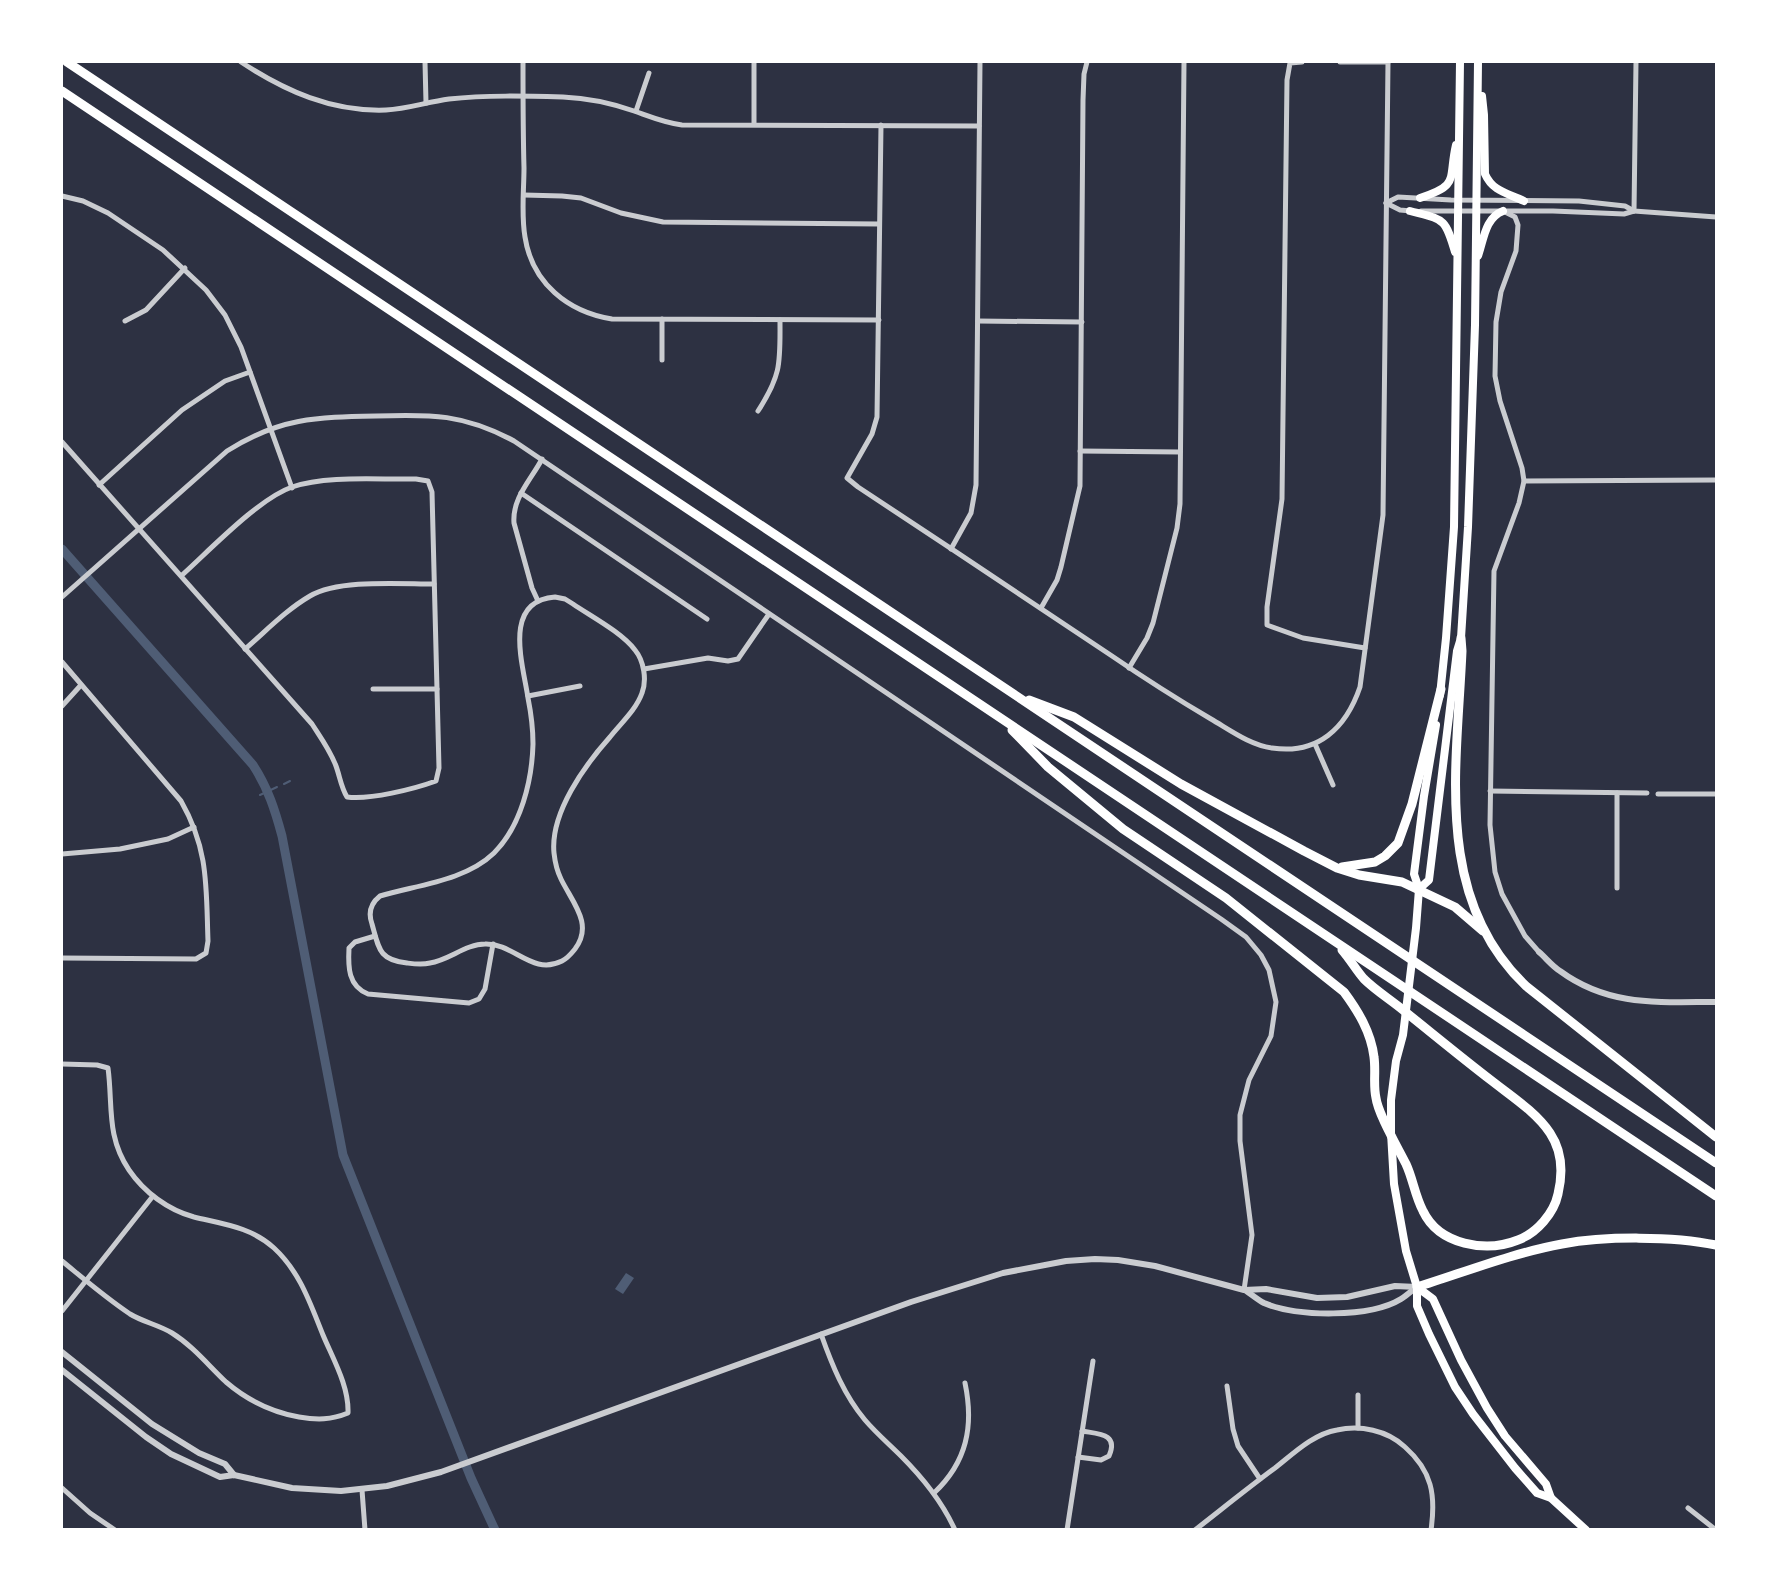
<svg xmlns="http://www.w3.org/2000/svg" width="1778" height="1591" viewBox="0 0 1778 1591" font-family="Lato,sans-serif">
  <rect width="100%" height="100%" fill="#2d3142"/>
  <polygon fill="#4f5d75" points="626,1273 634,1278 623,1294 615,1289"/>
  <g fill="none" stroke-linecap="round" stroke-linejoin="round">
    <g stroke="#4f5d75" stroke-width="2">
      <polyline points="284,784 290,781"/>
      <polyline points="260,795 277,787"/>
    </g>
    <path stroke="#4f5d75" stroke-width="9" d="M62 549 253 765C268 788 275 810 282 836L343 1155 471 1478 495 1530"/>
    <g stroke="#caccd0" stroke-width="5">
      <path d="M241 62C285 91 332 112 386 110 407 109 427 102 449 99 486 95 525 96 563 97 587 98 611 103 634 111 651 117 665 123 682 125L979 126"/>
      <polyline points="425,62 426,103"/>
      <path d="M523 62C523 97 523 132 524 168 524 190 521 214 525 237 532 283 568 312 612 319L879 320"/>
      <polyline points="1302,62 1290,63 1287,80 1282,499 1267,607 1267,625 1303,638 1365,648"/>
      <polyline points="1340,62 1388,62"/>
      <polyline points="636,111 649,73"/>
      <polyline points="754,124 754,62"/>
      <path d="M881 125 877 417 872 434 847 478 858 487C943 543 1027 599 1112 656 1144 678 1177 699 1211 719 1230 730 1250 745 1272 748 1318 755 1346 728 1360 687L1383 515 1388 62"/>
      <polyline points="524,195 562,196 581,198 621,213 663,222 879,224"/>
      <polyline points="62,196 83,201 108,213 163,250 206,290 225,315 241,347 292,488"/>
      <polyline points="1386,203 1398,197 1451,200 1579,201 1625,206 1634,211 1716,217"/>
      <polyline points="1386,203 1400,210 1411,211"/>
      <polyline points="1421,211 1553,211 1624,214 1634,211"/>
      <polyline points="1503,211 1515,217 1518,225 1516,251 1501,292 1496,322 1495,376 1500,401 1522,468 1524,481 1519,503 1494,571 1490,825 1495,872 1502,894 1525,936 1539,952"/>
      <polyline points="1634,211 1636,62"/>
      <polyline points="125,321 146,310 185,268"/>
      <polyline points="978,321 1082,322"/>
      <polyline points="662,360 662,319"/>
      <path d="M758 411C782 374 780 362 780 320"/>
      <path d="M62 442 312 724C321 738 330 750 336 766 340 777 341 787 347 797 370 800 414 789 436 781L439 768 432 492 428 481 416 479C379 480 327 475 292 487 258 499 209 551 181 576"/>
      <polyline points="1080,451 1180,452"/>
      <polyline points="1524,481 1716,480"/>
      <polyline points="99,485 182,410 225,381 250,372"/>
      <polyline points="521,493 707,619"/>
      <polyline points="951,549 971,513 976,485 980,62"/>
      <path d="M62 597 227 451C279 418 316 417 376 416 431 414 464 414 514 441L1221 919 1246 937 1261 955 1269 970 1276 1002 1271 1036 1249 1080 1240 1115V1141L1252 1235 1244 1290"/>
      <path d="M555 597 565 599 573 604C592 617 621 632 635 650 644 661 647 680 642 693 636 710 621 723 610 737 585 765 550 813 554 853 555 862 557 871 561 879 572 902 594 924 575 949 571 954 568 958 562 961 532 976 514 943 485 944 466 944 449 960 430 963 422 965 415 964 407 963 379 960 379 949 372 924 368 913 370 904 380 896 417 885 465 881 494 853 521 826 532 781 533 744 533 729 531 713 528 698 523 664 502 601 555 597Z"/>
      <path d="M538 601 532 588 514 523C512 498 531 480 542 459"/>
      <polyline points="1041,608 1057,580 1061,567 1080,486 1083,100 1084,74 1087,62"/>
      <path d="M245 649C266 631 286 610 310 596 339 579 400 584 434 584"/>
      <path d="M62 662 181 801C209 850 206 887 208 941L206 953 196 959 62 958"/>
      <polyline points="1129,668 1147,638 1153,623 1177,528 1180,504 1184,62"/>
      <polyline points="644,669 708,658 728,661 738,659 769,614"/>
      <polyline points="373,689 437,689"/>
      <polyline points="528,696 580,686"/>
      <polyline points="62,706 81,685"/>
      <polyline points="1315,744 1333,785"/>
      <polyline points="1490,791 1647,793"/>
      <polyline points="1658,794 1716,794"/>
      <polyline points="62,854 120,849 168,839 194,827"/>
      <polyline points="1617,888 1617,793"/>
      <path d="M375 936 355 942 349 948C348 967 348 986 368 994L469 1003 479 999 485 989 493 944"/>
      <path d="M62 1064 97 1065 108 1068C113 1105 106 1136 129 1170 144 1192 168 1210 194 1217 223 1224 251 1227 274 1248 300 1272 310 1303 323 1335 333 1359 349 1386 348 1413 331 1420 317 1420 299 1417 271 1412 247 1400 226 1382 208 1365 193 1346 172 1333 159 1325 143 1322 130 1314 106 1298 84 1279 62 1261"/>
      <polyline points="62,1311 153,1196"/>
      <path d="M821 1334C832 1365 844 1395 865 1420 876 1433 889 1444 901 1456 923 1478 942 1501 955 1530"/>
      <polyline points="1227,1386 1233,1429 1238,1446 1260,1479"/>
      <polyline points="1358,1428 1358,1395"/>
      <path d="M1078 1457 1101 1460 1109 1456C1119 1433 1098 1434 1082 1431"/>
      <polyline points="62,1488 90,1513 115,1530"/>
      <polyline points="362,1490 365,1530"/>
      <path d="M934 1493C967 1462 974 1426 965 1383"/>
      <polyline points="1688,1508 1716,1530"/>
      <polyline points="1067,1530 1093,1361"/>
      <path d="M1195 1530C1222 1509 1248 1488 1275 1468 1293 1454 1313 1434 1337 1430 1360 1425 1387 1430 1405 1447 1432 1471 1436 1495 1431 1530"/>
    </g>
    <g stroke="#caccd0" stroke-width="6">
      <path d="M1539 952C1546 958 1552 966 1560 971 1609 1007 1659 1002 1716 1002"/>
      <path d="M1245 1290C1251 1294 1258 1300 1264 1303 1297 1317 1370 1318 1401 1299 1406 1296 1411 1291 1416 1288"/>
      <polyline points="62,1352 152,1424 199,1453 225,1464 234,1475"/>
      <polyline points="62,1370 146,1437 171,1454 220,1477 234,1475 292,1488 341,1491 387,1486 441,1472 911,1302 1003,1273 1066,1261 1095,1259 1118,1260 1155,1266 1244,1290 1266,1289 1317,1298 1347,1297 1395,1286 1417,1287"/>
    </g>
    <g stroke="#fff" stroke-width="8">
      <polyline points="1417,1287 1417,1306 1429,1334 1455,1387 1473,1414 1515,1468 1537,1493 1551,1498 1586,1530"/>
      <polyline points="1417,1287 1433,1299 1461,1360 1487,1408 1505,1436 1546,1484 1551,1498"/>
    </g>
    <g stroke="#fff" stroke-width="8">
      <path d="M1482 96 1484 115 1485 174C1493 192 1508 193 1524 201"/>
      <path d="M1420 198C1460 185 1448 180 1456 145"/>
      <path d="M1410 211C1444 220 1445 217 1455 252"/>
      <path d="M1478 256C1484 239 1485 218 1503 211"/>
      <polyline points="1440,695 1446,638 1454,527 1460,62"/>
      <polyline points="1419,889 1429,880 1457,651 1461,638 1468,527 1475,325 1478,62"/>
      <polyline points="1417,1287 1406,1251 1394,1184 1391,1133 1391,1100 1396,1061 1403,1035 1416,928 1419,889 1414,874 1424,796 1436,725"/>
    </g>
    <g stroke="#fff" stroke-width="9">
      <polyline points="67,62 1716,1163"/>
      <polyline points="62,91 1716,1196"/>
      <path d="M1461 638 1462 651C1457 767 1433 898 1526 986L1716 1137"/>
      <polyline points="1029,700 1074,717 1181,784 1304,851 1337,868 1359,875 1402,882 1455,907 1483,931"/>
      <path d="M1012 730 1048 767 1123 829 1226 898 1344 992C1358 1011 1371 1032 1374 1057 1376 1071 1373 1085 1376 1098 1378 1114 1398 1148 1406 1164 1413 1179 1415 1196 1423 1211 1439 1245 1486 1253 1518 1240 1537 1233 1554 1213 1558 1194 1563 1173 1562 1151 1550 1133 1536 1112 1511 1096 1492 1081 1462 1058 1433 1034 1403 1010 1391 1000 1375 990 1364 979 1356 970 1350 959 1342 950"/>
      <polyline points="1342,867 1375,862 1385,856 1398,843 1412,804 1441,689"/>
      <path d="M1417 1287C1465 1272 1513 1253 1562 1244 1604 1236 1674 1236 1716 1245"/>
    </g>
  </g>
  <rect width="1778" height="1591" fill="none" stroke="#ffffff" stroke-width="126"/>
</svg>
